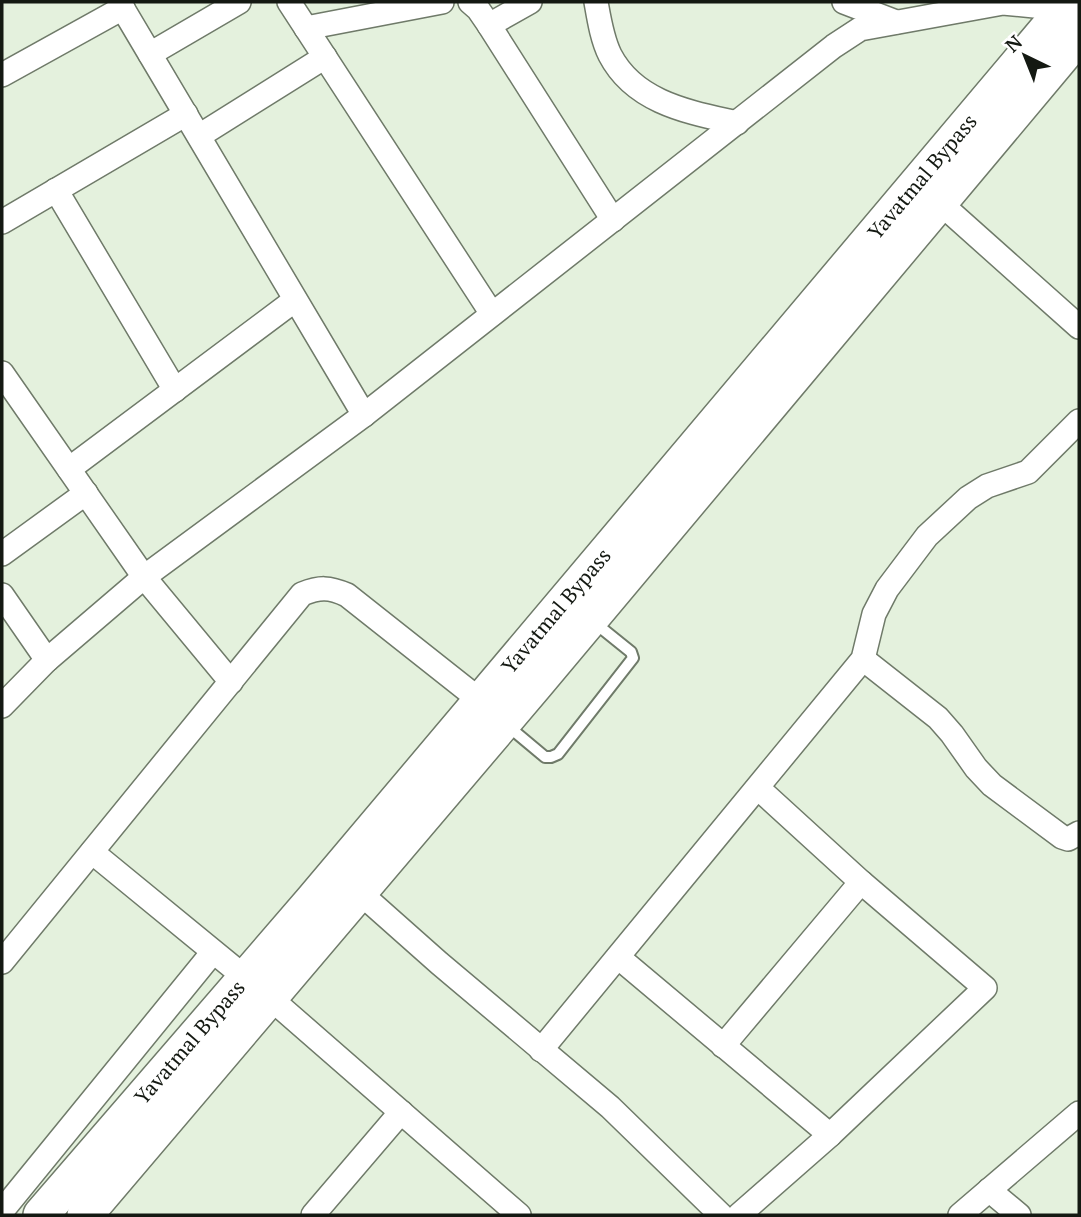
<svg xmlns="http://www.w3.org/2000/svg" width="1081" height="1217" viewBox="0 0 1081 1217" font-family="'PT Serif',serif">
  <rect width="100%" height="100%" fill="#e4f1dd"/>
  <g fill="none" stroke-linecap="round" stroke-linejoin="round">
    <g stroke="#6f7a69" stroke-width="14">
      <polyline id="service" points="508,726 545,757 551,757 558,754 633,658 631,652 595,623"/>
    </g>
    <g stroke="#6f7a69" stroke-width="26">
      <g id="minor">
        <polyline points="119,2 364,415"/>
        <polyline points="289,2 492,314"/>
        <polyline points="470,2 478,9 489,25 613,220"/>
        <path d="M596 2C599 19 602 39 610 55 635 103 689 112 737 123"/>
        <polyline points="844,2 896,22"/>
        <polyline points="489,25 530,2"/>
        <polyline points="306,28 442,2"/>
        <polyline points="150,54 239,2"/>
        <polyline points="2,75 123,8"/>
        <polyline points="199,136 325,57"/>
        <polyline points="56,190 175,390"/>
        <polyline points="939,202 1079,327"/>
        <polyline points="2,222 186,114"/>
        <polyline points="2,373 144,577 231,682"/>
        <polyline points="69,469 295,300"/>
        <polyline points="2,554 86,493"/>
        <polyline points="2,595 47,660"/>
        <polyline points="863,659 938,718 952,734 976,768 992,785 1062,837 1068,839 1079,833"/>
        <polyline points="2,706 47,660 144,577 364,415 834,46 860,29 1003,3 1064,9 1071,15"/>
        <polyline points="92,852 269,997 519,1215"/>
        <polyline points="359,892 439,963 610,1107 721,1215"/>
        <polyline points="618,957 830,1135"/>
        <path d="M2 962 302 594C320 587 329 587 347 595L481 701"/>
        <polyline points="723,1046 861,882"/>
        <polyline points="541,1050 863,659 874,614 887,589 927,536 968,498 987,486 1028,472 1079,421"/>
        <polyline points="989,1190 1019,1215"/>
        <polyline points="2,1211 213,952"/>
        <polyline points="313,1215 401,1112"/>
        <polyline points="739,1215 830,1135 985,988 861,882 758,788"/>
        <polyline points="960,1215 1079,1113"/>
      </g>
    </g>
    <g stroke="#6f7a69" stroke-width="38">
      <g id="primary">
        <path id="s1" d="M41 1215 313 900 1070 2"/>
        <polyline points="85,1215 536,684 1079,36"/>
      </g>
    </g>
    <use href="#service" stroke="#fff" stroke-width="10"/>
    <use href="#minor" stroke="#fff" stroke-width="23"/>
    <use href="#primary" stroke="#fff" stroke-width="35"/>
  </g>
  <g text-anchor="middle" stroke-width="5" stroke-linejoin="round" paint-order="stroke">
    <g font-size="21" fill="#141912" stroke="#fff">
      <text dy="7" stroke="none"><textPath href="#s1" startOffset="1362">Yavatmal Bypass</textPath></text>
      <text dy="7" stroke="none"><textPath href="#s1" startOffset="794">Yavatmal Bypass</textPath></text>
      <text dy="7" stroke="none"><textPath href="#s1" startOffset="228">Yavatmal Bypass</textPath></text>
    </g>
  </g>
  <rect width="1081" height="1217" fill="none" stroke="#141912" stroke-width="7"/>
  <g transform="translate(1025 56) rotate(317)" stroke="#ffffff" stroke-width="5" paint-order="stroke">
  <path d="M0-5L12 26L0 18L-12 26Z" fill="#141912"/>
  <text y="-10" font-size="19" font-weight="bold" text-anchor="middle" fill="#141912">N</text>
  </g>
</svg>
